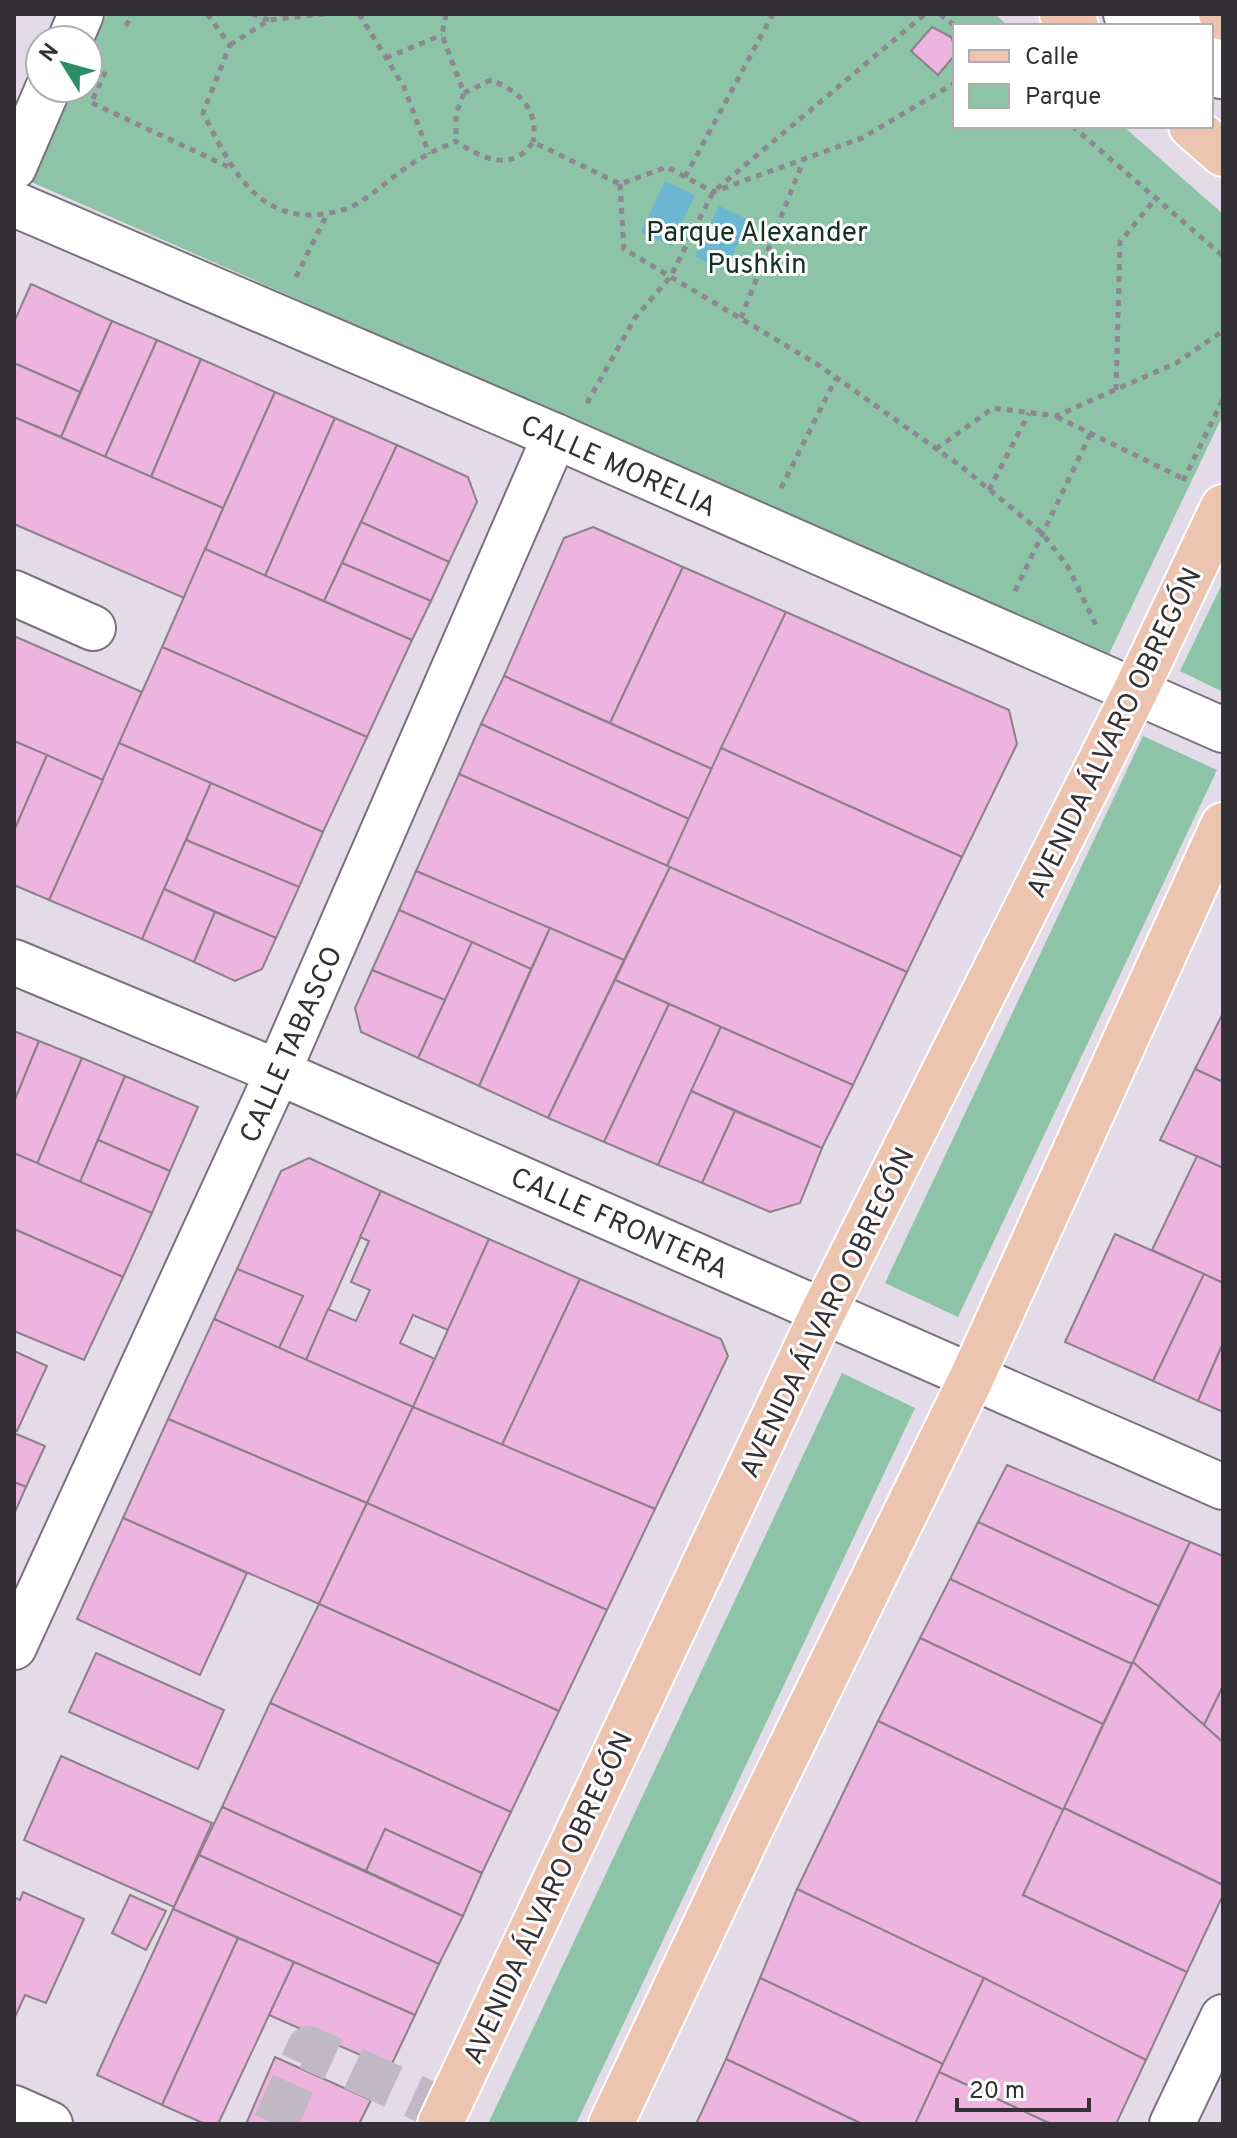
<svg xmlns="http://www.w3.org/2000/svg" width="1237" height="2138" viewBox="0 0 1237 2138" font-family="Overpass,sans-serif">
  <rect width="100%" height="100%" fill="#e3dbe8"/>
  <g fill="#8dc3a6">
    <polygon points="107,14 995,14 1008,26 955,26 955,126 1123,126 1223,214 1223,415 1108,656 27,180 71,88 88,88 88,54"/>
    <polygon points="1223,582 1223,692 1180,671"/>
    <polygon points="1143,736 1217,770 958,1317 885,1283"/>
    <polygon points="842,1373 915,1408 576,2124 488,2124"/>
  </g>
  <g fill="#6bb6d1">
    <polygon points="665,181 695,195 671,246 641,232"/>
    <polygon points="719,206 749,220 725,271 695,256"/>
  </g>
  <g fill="#ecb4de" stroke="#8c8089" stroke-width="2">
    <polygon points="932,27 951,37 955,47 955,55 938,75 911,51"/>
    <polygon points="31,284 112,321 80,392 14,363 14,322"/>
    <polygon points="112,321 157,340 105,457 61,437"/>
    <polygon points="157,340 201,359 151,477 105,457"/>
    <polygon points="201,359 275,392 223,508 151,477"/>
    <polygon points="14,363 80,392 61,437 14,417"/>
    <polygon points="275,392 335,418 265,576 205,549"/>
    <polygon points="14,417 223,508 184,598 14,524"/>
    <polygon points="335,418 397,445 324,601 265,576"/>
    <polygon points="397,445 468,477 477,502 449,562 361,522"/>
    <polygon points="361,522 449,562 431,601 342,563"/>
    <polygon points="593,527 683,567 610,723 504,676 564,538"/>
    <polygon points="205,549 412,640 367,737 162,647"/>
    <polygon points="342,563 431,601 412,640 324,601"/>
    <polygon points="683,567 786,612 712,769 610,723"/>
    <polygon points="786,612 1009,710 1017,744 962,857 721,748"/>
    <polygon points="14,636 142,692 103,780 14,741"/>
    <polygon points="162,647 367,737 323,832 119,743"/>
    <polygon points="504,676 712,769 689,819 481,724"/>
    <polygon points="481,724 689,819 667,866 459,774"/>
    <polygon points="14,741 47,755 14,831"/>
    <polygon points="119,743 211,783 142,939 49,900"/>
    <polygon points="721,748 962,857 907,972 667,866"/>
    <polygon points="47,755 103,780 49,900 14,885 14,831"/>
    <polygon points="459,774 670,867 624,960 416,871"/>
    <polygon points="211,783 323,832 299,887 186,840"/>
    <polygon points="186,840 299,887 276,938 164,889"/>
    <polygon points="670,867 907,972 853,1085 615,980"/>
    <polygon points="416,871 550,928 531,969 399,910"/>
    <polygon points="164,889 215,912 194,962 142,939"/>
    <polygon points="399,910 472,942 445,1000 372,970"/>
    <polygon points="215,912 276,938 262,969 235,981 194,962"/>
    <polygon points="550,928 624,960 548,1118 479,1086"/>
    <polygon points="472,942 531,969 479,1086 418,1058"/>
    <polygon points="372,970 445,1000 418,1058 361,1032 355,1008"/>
    <polygon points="615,980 669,1004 604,1142 548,1118"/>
    <polygon points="669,1004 721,1027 658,1165 604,1142"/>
    <polygon points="1223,1013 1223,1082 1195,1069"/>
    <polygon points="721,1027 853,1085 822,1148 691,1091"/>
    <polygon points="14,1031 39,1041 14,1102"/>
    <polygon points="39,1041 82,1058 37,1164 14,1153 14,1102"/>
    <polygon points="82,1058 125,1076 80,1182 37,1164"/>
    <polygon points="1195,1069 1223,1082 1223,1168 1160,1140"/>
    <polygon points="125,1076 198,1107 170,1171 98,1140"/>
    <polygon points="691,1091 735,1111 702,1183 658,1165"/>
    <polygon points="735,1111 822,1148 800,1203 770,1212 702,1183"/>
    <polygon points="98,1140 170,1171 152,1213 80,1182"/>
    <polygon points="14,1153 152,1213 123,1277 14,1229"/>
    <polygon points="1197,1156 1223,1168 1223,1283 1152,1250"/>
    <polygon points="309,1158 381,1191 306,1360 279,1348 303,1296 237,1269 281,1171"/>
    <polygon points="381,1191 489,1239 448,1330 413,1315 400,1343 435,1359 413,1407 306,1360 328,1309 356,1321 370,1290 351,1282 369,1241 360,1237"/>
    <polygon points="14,1229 123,1277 84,1360 14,1331"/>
    <polygon points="1115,1234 1204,1274 1153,1381 1065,1342"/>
    <polygon points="489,1239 580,1279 502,1445 413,1407"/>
    <polygon points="237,1269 303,1296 279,1348 214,1319"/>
    <polygon points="1204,1274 1223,1283 1223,1343 1198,1401 1153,1381"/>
    <polygon points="580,1279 721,1339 728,1356 655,1509 502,1445"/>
    <polygon points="214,1319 413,1407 367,1503 168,1419"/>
    <polygon points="1223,1343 1223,1412 1198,1401"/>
    <polygon points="14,1351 47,1366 17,1431 14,1429"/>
    <polygon points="413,1407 655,1509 607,1610 367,1503"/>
    <polygon points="168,1419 367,1503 319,1604 123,1518"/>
    <polygon points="14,1433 45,1446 26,1487 14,1482"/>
    <polygon points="1007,1465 1190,1542 1159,1606 978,1522"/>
    <polygon points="14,1482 26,1487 14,1514"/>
    <polygon points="367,1503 607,1610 559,1711 319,1604"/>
    <polygon points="123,1518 247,1573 200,1675 77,1619"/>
    <polygon points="978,1522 1159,1606 1132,1664 950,1579"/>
    <polygon points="1190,1542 1223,1556 1223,1686 1204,1725 1133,1662"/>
    <polygon points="950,1579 1132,1664 1103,1724 920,1638"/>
    <polygon points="319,1604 559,1711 511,1812 270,1703"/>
    <polygon points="920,1638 1103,1724 1064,1810 878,1721"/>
    <polygon points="96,1653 224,1710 198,1769 69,1712"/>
    <polygon points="1133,1662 1223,1742 1223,1885 1064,1808"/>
    <polygon points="1223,1686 1223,1742 1204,1725"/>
    <polygon points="270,1703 511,1812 482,1873 385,1829 366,1871 222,1807"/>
    <polygon points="878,1721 1064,1810 1023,1895 1187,1972 1146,2060 797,1889"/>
    <polygon points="61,1756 212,1823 174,1907 24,1840"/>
    <polygon points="222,1807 463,1916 439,1964 199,1855"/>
    <polygon points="1064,1808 1223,1885 1223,1895 1187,1972 1023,1895"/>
    <polygon points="385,1829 482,1873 463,1916 366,1871"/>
    <polygon points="199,1855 439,1964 415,2015 173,1909"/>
    <polygon points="797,1889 984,1978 943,2064 760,1978"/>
    <polygon points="23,1892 84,1919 46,2003 25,1995 15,2017 14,1897 20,1900"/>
    <polygon points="130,1895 166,1911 146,1950 112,1933"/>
    <polygon points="173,1909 238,1938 162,2105 97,2075"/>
    <polygon points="238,1938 294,1962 218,2124 205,2124 162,2105"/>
    <polygon points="294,1962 415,2015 390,2068 269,2015"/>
    <polygon points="760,1978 943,2064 915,2124 862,2124 726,2059"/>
    <polygon points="984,1978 1146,2060 1116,2124 1051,2124 939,2072"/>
    <polygon points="275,2057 371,2100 359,2124 246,2124"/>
    <polygon points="726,2059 862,2124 696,2124"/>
    <polygon points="939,2072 1051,2124 915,2124"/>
  </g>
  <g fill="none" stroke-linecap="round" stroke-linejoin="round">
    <polyline stroke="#c0b9c4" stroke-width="44" stroke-dasharray="44 22" stroke-linecap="butt" points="275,2124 309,2048 446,2111"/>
    <g stroke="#79727e" stroke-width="48">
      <g id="minor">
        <polyline points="1126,14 1140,26"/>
        <polyline points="1181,14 1195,26"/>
        <polyline points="70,40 81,14"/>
        <polyline points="1211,58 1220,76"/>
        <polyline points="14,167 48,88"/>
        <polyline points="14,204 555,436 1223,730"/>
        <polyline points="14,593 93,628"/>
        <polyline points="14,962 278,1072 1223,1487"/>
        <polyline points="14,1647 278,1072 555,436"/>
        <polyline points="14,2108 50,2124"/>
        <polyline points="1172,2124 1223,2017"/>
      </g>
    </g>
    <g stroke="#fff" stroke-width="48">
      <g id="major">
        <polyline points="1062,14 1076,26"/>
        <polyline points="1221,14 1223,18"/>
        <polyline points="1191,126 1223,154"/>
        <polyline points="440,2124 823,1312 1135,692 1223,507"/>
        <polyline points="611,2124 751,1828 972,1377 1223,825"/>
      </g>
    </g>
    <g stroke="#8c8790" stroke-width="5" stroke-dasharray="6 6" stroke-linecap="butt">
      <path d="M207 14 230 45 203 113C227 159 251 216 312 215 326 214 340 212 353 206 377 193 395 173 418 160 430 152 444 147 456 141 482 159 512 173 533 142L620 184 667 167 713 192 862 138 955 83"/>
      <polyline points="252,14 269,20 272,14"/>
      <polyline points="359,14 404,87 429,154"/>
      <polyline points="446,14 442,35 464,93 456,114 456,141"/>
      <polyline points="940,14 955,26"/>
      <polyline points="126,26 132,14"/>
      <polyline points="230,45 269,20 324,14"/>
      <polyline points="386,58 442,35"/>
      <path d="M464 93 491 80C519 91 539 109 533 142"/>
      <polyline points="93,99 107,68"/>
      <polyline points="92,103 231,168"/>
      <polyline points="1072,126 1223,256"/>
      <polyline points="685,177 773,14"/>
      <polyline points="620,184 624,249 817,364 962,467 1042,533 1068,567 1096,625"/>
      <polyline points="296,277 327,214"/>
      <polyline points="741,318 804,159"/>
      <polyline points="1116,390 1120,242 1156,198"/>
      <polyline points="587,403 635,318 671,276 713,192 925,14"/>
      <polyline points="1057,417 1184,479"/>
      <polyline points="936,449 993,408 1056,416 1176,363 1223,331"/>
      <polyline points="1183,481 1223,399"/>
      <polyline points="781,488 836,378"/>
      <polyline points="989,490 1029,413"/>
      <polyline points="1015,591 1091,433"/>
    </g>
    <use href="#minor" stroke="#fff" stroke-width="44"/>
    <use href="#major" stroke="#edc4b0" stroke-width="44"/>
  </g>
  <g text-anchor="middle" stroke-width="6" stroke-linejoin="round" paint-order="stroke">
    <g font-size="28" fill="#133223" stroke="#fff">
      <text x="757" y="241">Parque Alexander<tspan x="757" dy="32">Pushkin</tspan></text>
    </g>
    <g font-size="28" fill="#343136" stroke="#fff">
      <text transform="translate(619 465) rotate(24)" y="10">CALLE MORELIA</text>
      <text transform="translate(1113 732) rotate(-64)" y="10">AVENIDA ÁLVARO OBREGÓN</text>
      <text transform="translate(290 1044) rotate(-66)" y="10">CALLE TABASCO</text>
      <text transform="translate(620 1222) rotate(24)" y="10">CALLE FRONTERA</text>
      <text transform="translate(826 1312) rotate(-64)" y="10">AVENIDA ÁLVARO OBREGÓN</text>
      <text transform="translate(547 1897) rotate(-65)" y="10">AVENIDA ÁLVARO OBREGÓN</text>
    </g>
  </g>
  <rect width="1237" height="2138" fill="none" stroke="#343136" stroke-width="32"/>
  <rect x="953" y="24" width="260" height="104" fill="#ffffff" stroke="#aeadaf" stroke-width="2"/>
  <rect x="969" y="50" width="40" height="12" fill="#edc4b0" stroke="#aeadaf" stroke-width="2"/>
  <text x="1025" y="64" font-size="24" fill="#343136">Calle</text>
  <rect x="969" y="84" width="40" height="24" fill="#8dc3a6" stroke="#aeadaf" stroke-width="2"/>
  <text x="1025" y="104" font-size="24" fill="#343136">Parque</text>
  <g transform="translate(64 64) rotate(307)"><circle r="38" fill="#ffffff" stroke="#aeadaf" stroke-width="2"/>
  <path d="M0-6L14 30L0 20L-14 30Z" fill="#2c8e68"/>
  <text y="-12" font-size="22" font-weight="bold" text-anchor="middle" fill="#343136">N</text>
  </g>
  <path d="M957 2098v12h132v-12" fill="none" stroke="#343136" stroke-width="4"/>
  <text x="969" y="2098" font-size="24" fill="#343136" stroke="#ffffff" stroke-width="6" paint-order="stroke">20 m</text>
</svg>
